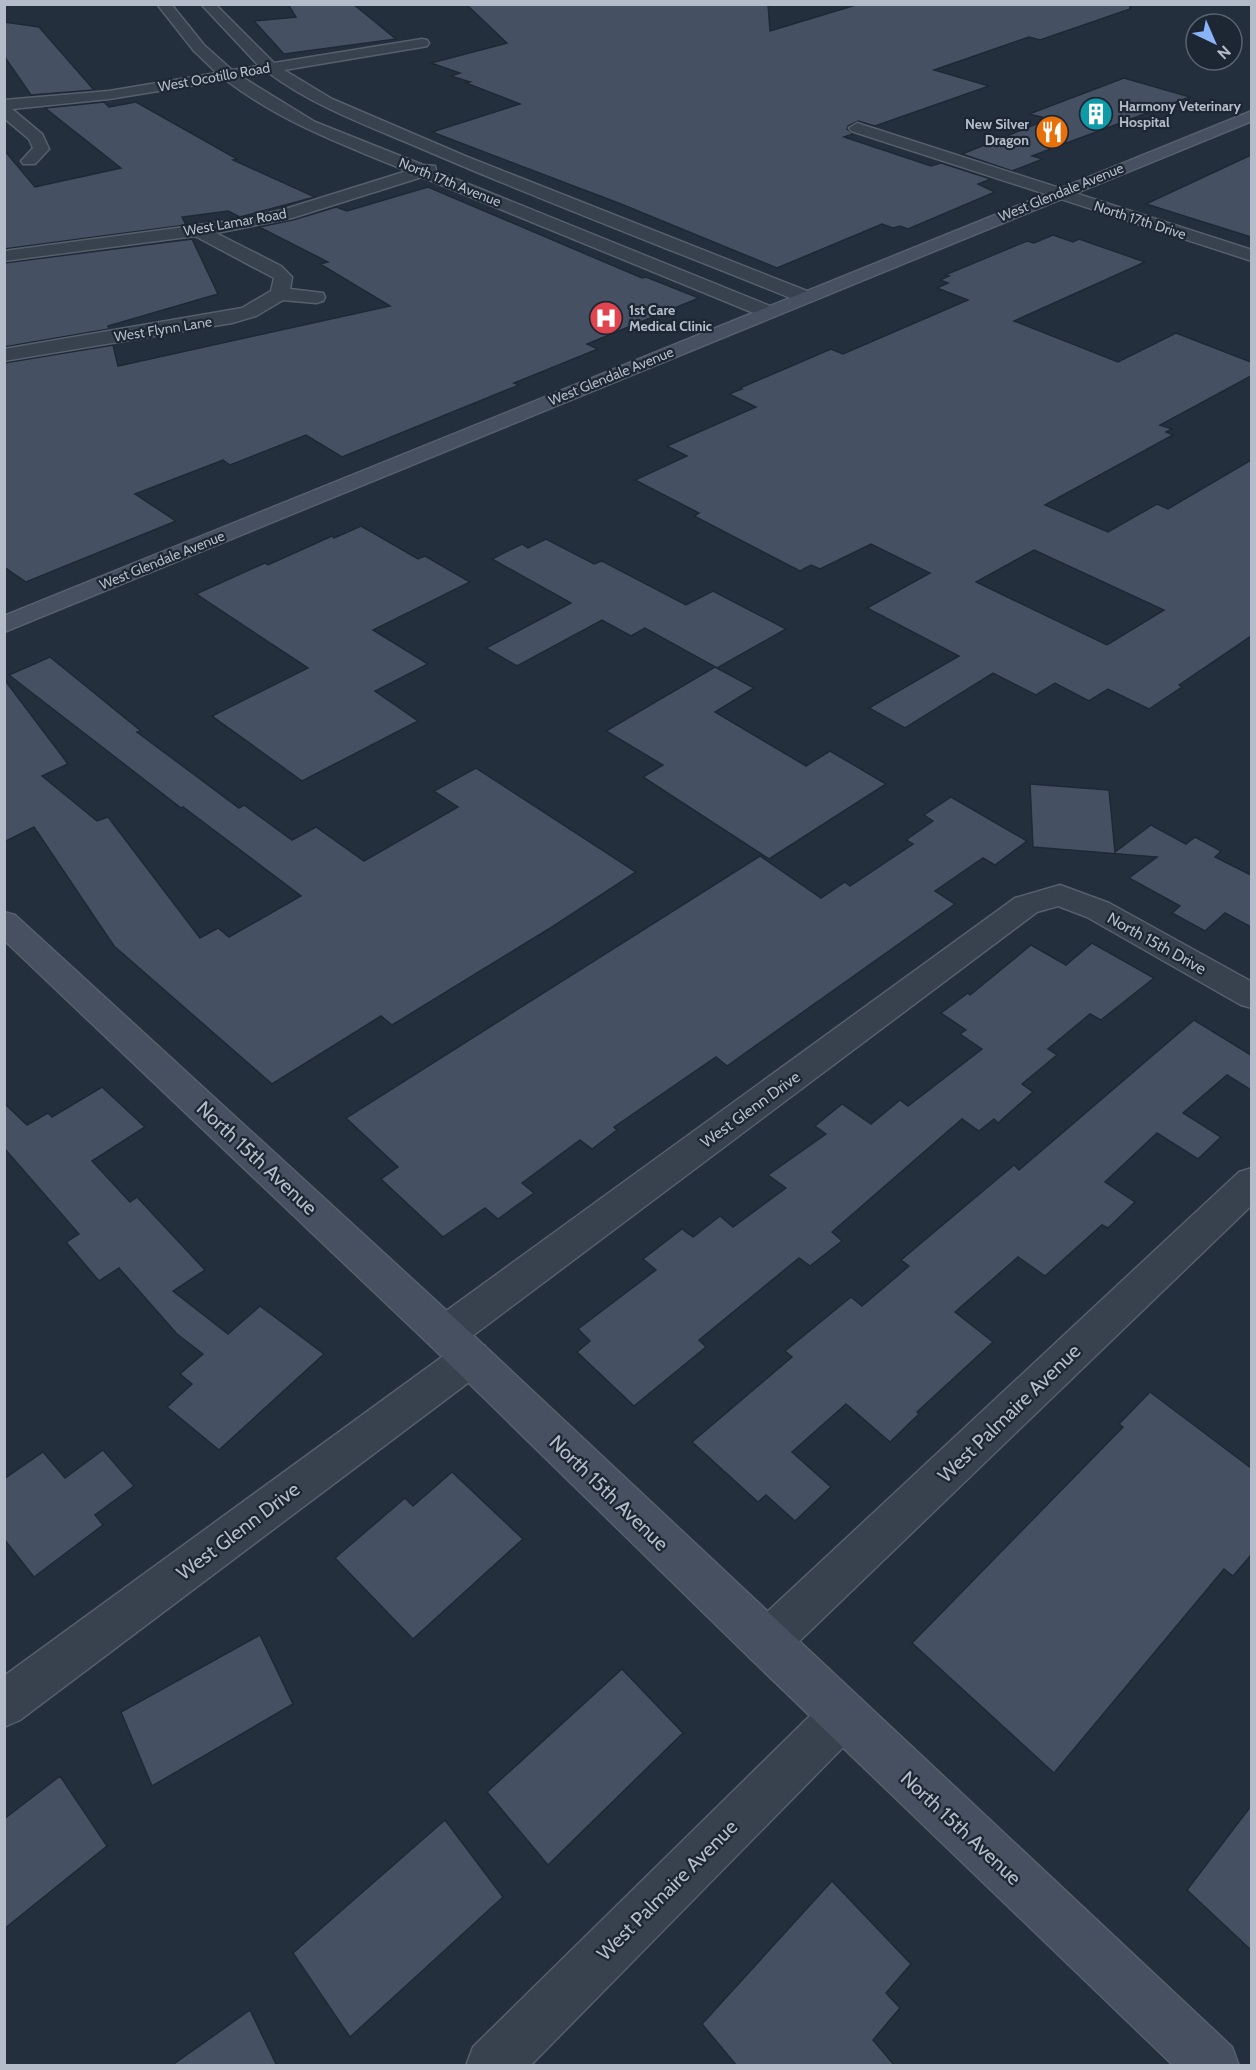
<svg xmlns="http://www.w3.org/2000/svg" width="1256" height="2070" viewBox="0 0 1256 2070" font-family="Cabin,sans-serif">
  <rect width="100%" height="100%" fill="#242f3e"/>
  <g fill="#455162" stroke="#1f2835" stroke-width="1.5" fill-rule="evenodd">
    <polygon points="288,4 353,4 396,39 284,54 254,21 296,17"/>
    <polygon points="466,4 768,4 770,31 859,4 1130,4 1130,9 1040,40 1029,37 934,70 989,86 875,126 858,121 848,126 847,129 853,134 844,137 931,166 941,163 991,179 978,184 995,192 908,229 900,226 893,228 882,224 777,268 621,204 432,132 520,104 466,83 470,82 451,76 460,73 431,63 507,43"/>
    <polygon points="4,22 39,27 94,90 31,95 4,56"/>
    <polygon points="1124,78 1190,97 1032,156 1043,159 1012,171 962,154 1049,119 1029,114"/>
    <polygon points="104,102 109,107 136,102 237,159 233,160 315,197 240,217 228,211 182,217 186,225 4,249 4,150 35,187 121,168 45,108"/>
    <polygon points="1251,155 1251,237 1146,204 1148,203"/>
    <polygon points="428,187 642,278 646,277 699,298 587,344 598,349 514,383 519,385 342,457 306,435 230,465 223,460 135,494 176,521 26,582 4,567 4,363 113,345 118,366 390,306 320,264 328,262 259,227 293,220 336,207 347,211"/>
    <path d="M1053 235 1073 242 1079 239 1145 262 1014 321 1118 362 1176 333 1251 362V376L1160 425 1172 429 1166 432 1173 435 1045 505 1108 532 1157 504 1168 509 1251 460V636L1179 685 1182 687 1149 709 1108 689 1089 701 1055 683 1036 695 993 673 905 728 869 708 959 656 867 608 930 573 871 544 820 569 811 565 800 571 694 516 699 513 635 480 687 456 667 446 756 407 729 394 742 389 740 388 831 349 843 354 968 300 937 288 948 283 940 280 949 276 945 275 1027 241 1034 243ZM1034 550 1164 610 1107 645 976 582Z"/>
    <polygon points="192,239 218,294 108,326 109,329 4,347 4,263"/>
    <polygon points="361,526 418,559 425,556 470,582 373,630 428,664 375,691 418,721 302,781 212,716 308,668 196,594 265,563 268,565 332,536 334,538"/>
    <polygon points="546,539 594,564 602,561 686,605 713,591 786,629 717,668 645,628 631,636 602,620 517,666 486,648 571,603 492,559 522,544 528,548"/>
    <polygon points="50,657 141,731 137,732 239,808 244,805 292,840 316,827 364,861 458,807 434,791 476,768 636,872 552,927 392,1025 381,1016 272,1084 114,946 34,827 4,842 4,679 68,764 42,776 97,821 108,817 200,938 218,928 229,937 301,896 183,807 181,808 9,675"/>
    <polygon points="715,667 754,688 715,712 806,766 830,751 886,784 769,859 643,777 663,765 606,731"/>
    <polygon points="1030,784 1109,790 1115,852 1151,825 1186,844 1195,837 1221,851 1215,857 1251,875 1251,927 1225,913 1205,931 1172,913 1180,906 1129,878 1157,857 1033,847"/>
    <polygon points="951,797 1027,841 995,865 983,858 935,891 955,904 727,1066 716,1057 614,1127 617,1130 592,1149 580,1140 522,1183 534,1193 498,1219 485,1208 443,1237 381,1179 398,1167 346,1118 760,856 821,898 845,882 850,886 913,844 906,840 933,821 924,815"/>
    <polygon points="1092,943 1154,978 1101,1020 1090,1014 1048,1049 1057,1055 1022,1084 1033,1092 998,1123 994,1119 979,1131 962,1119 832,1232 842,1241 810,1266 799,1258 699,1340 706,1347 634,1406 577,1352 590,1341 578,1329 656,1270 643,1259 682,1229 693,1237 720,1216 733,1227 786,1188 768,1175 826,1134 815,1126 842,1104 871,1124 900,1100 908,1106 982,1049 960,1034 966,1030 941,1013 968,993 970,995 1031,945 1066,965"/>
    <polygon points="1194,1020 1251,1055 1251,1090 1227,1075 1183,1113 1221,1137 1198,1159 1157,1133 1105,1182 1135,1202 1108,1228 1102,1225 1045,1276 1018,1257 955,1312 993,1342 917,1412 919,1414 890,1442 846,1404 792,1452 831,1487 795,1521 766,1495 758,1502 692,1442 792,1357 785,1351 851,1297 862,1306 909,1266 901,1260 1014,1165 1019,1170"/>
    <polygon points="102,1087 145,1127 92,1161 130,1202 137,1197 205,1270 173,1291 228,1334 260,1306 324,1354 219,1450 167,1407 192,1384 180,1374 203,1354 177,1334 119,1268 99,1281 66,1242 79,1234 4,1148 4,1103 27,1125 48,1113 52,1117"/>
    <polygon points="1150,1392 1251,1468 1251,1555 1233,1576 1224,1569 1054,1773 912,1643 1123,1427 1119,1424"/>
    <polygon points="103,1450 134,1486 95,1515 103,1525 34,1577 4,1539 4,1479 43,1452 65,1478"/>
    <polygon points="452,1472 523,1539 413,1639 335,1558 405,1498 413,1506"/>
    <polygon points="260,1635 293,1704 152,1786 121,1712"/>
    <polygon points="622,1669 683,1733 548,1865 487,1792"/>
    <polygon points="60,1776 107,1846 4,1929 4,1819"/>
    <polygon points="1251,1806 1251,1950 1187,1890"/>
    <polygon points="445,1820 503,1897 350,2037 293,1953"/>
    <polygon points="832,1881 911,1964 886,1993 900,2008 873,2040 895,2066 737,2066 702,2024"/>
    <polygon points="250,2010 277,2066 171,2066"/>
  </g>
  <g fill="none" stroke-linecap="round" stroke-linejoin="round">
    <g stroke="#565f6c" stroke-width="3">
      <g id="street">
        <path d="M157 4H171L204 45 232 70 259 66 201 4H215L274 63 422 39 427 40 429 43 427 46 422 47 284 70 332 99 465 156 812 293 814 297 812 301H798C675 251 550 204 427 151 374 128 316 108 269 73L242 77 315 122 423 165 435 166 436 171 775 308 778 312 775 316H761L422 177 292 218 216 233 281 266 292 277 290 289 323 293 325 297 323 301 316 303 283 300 256 316 232 323 4 361V349L242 308 271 291 274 278 195 236 4 261V251L237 220 282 210 407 171C344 145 281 122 226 80L109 99 12 109 42 134 49 149 35 164H23L21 161 33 148 29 139 4 118V100L109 91 217 73 194 51Z"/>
        <polygon points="857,123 1252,250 1252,261 851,131 849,128"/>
        <polygon points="1060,885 1109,903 1252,982 1252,1008 1241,1005 1087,917 1058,906 1037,912 459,1346 445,1350 431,1346 426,1334 431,1322 1015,898"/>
        <polygon points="1252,1168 1252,1205 782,1658 766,1665 750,1658 744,1643 750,1628 1239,1172"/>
        <polygon points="471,1341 485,1346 491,1358 485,1370 20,1720 4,1727 4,1676 457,1346"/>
        <polygon points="842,1693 858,1700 865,1716 858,1732 530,2066 466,2066 473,2047 826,1700"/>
      </g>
    </g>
    <g stroke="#565f6c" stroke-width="3">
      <g id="secondary">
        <polygon points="1252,111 1252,121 4,632 4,616"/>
        <polygon points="4,912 15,915 459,1322 1232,2047 1239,2066 1174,2066 750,1658 431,1346 4,940"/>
      </g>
    </g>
    <use href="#street" fill="#38414e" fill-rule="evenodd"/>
    <use href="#secondary" fill="#465061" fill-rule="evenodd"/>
  </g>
  <defs>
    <g id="building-disc" transform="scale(1.725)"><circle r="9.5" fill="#0f9aa8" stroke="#1d2633"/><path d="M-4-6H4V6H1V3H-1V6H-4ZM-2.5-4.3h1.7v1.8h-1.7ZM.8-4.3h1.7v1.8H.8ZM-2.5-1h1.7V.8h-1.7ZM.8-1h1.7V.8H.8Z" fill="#fff"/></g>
    <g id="restaurant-disc" transform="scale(1.725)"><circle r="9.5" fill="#e8710a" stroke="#1d2633"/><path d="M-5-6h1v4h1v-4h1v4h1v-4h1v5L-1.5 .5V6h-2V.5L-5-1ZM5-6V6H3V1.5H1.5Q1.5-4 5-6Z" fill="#fff"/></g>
    <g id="hospital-disc" transform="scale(1.725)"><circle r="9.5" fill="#e0444e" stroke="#1d2633"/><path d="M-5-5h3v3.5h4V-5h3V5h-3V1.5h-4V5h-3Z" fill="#fff"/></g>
  </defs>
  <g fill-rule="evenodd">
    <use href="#building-disc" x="1096" y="114"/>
    <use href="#restaurant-disc" x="1052" y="132"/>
    <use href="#hospital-disc" x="606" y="318"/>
  </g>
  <g text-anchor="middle" stroke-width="4.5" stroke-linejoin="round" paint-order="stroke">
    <g font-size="14" fill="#b4bcc9" stroke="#1d2633">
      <text transform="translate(214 77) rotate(-10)" y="5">West Ocotillo Road</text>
      <text transform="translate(450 182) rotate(22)" y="5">North 17th Avenue</text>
      <text transform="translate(1061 192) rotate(-22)" y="5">West Glendale Avenue</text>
      <text transform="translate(1140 220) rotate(18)" y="5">North 17th Drive</text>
      <text transform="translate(235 222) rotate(-10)" y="5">West Lamar Road</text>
      <text transform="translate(163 329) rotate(-9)" y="5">West Flynn Lane</text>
      <text transform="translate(611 376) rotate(-22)" y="5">West Glendale Avenue</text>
      <text transform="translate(162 560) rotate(-22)" y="5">West Glendale Avenue</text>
    </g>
    <g font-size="14" font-weight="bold" fill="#b4bcc9" stroke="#1d2633" text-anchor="start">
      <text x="1119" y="111">Harmony Veterinary<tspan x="1119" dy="16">Hospital</tspan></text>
      <text x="1029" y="129" text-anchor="end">New Silver<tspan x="1029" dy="16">Dragon</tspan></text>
      <text x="629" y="315">1st Care<tspan x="629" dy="16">Medical Clinic</tspan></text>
    </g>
    <g font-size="16" fill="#b4bcc9" stroke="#1d2633">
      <text transform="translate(1157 943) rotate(29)" y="6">North 15th Drive</text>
      <text transform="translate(750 1109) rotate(-36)" y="6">West Glenn Drive</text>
    </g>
    <g font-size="20" fill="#b4bcc9" stroke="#1d2633">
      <text transform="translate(257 1158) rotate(43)" y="7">North 15th Avenue</text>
      <text transform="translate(1009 1413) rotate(-44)" y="7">West Palmaire Avenue</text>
      <text transform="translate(609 1493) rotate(44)" y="7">North 15th Avenue</text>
      <text transform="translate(238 1531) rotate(-37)" y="7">West Glenn Drive</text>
      <text transform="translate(961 1828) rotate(43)" y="7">North 15th Avenue</text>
      <text transform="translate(667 1890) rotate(-45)" y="7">West Palmaire Avenue</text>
    </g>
  </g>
  <rect width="1256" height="2070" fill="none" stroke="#b4bcc9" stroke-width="12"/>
  <g transform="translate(1214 42) rotate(136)"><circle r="28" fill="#1d2633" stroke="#59626f" stroke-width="1.5"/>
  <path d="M0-4.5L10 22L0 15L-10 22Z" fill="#8ab4f8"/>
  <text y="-9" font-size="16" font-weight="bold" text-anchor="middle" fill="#b4bcc9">N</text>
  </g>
</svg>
